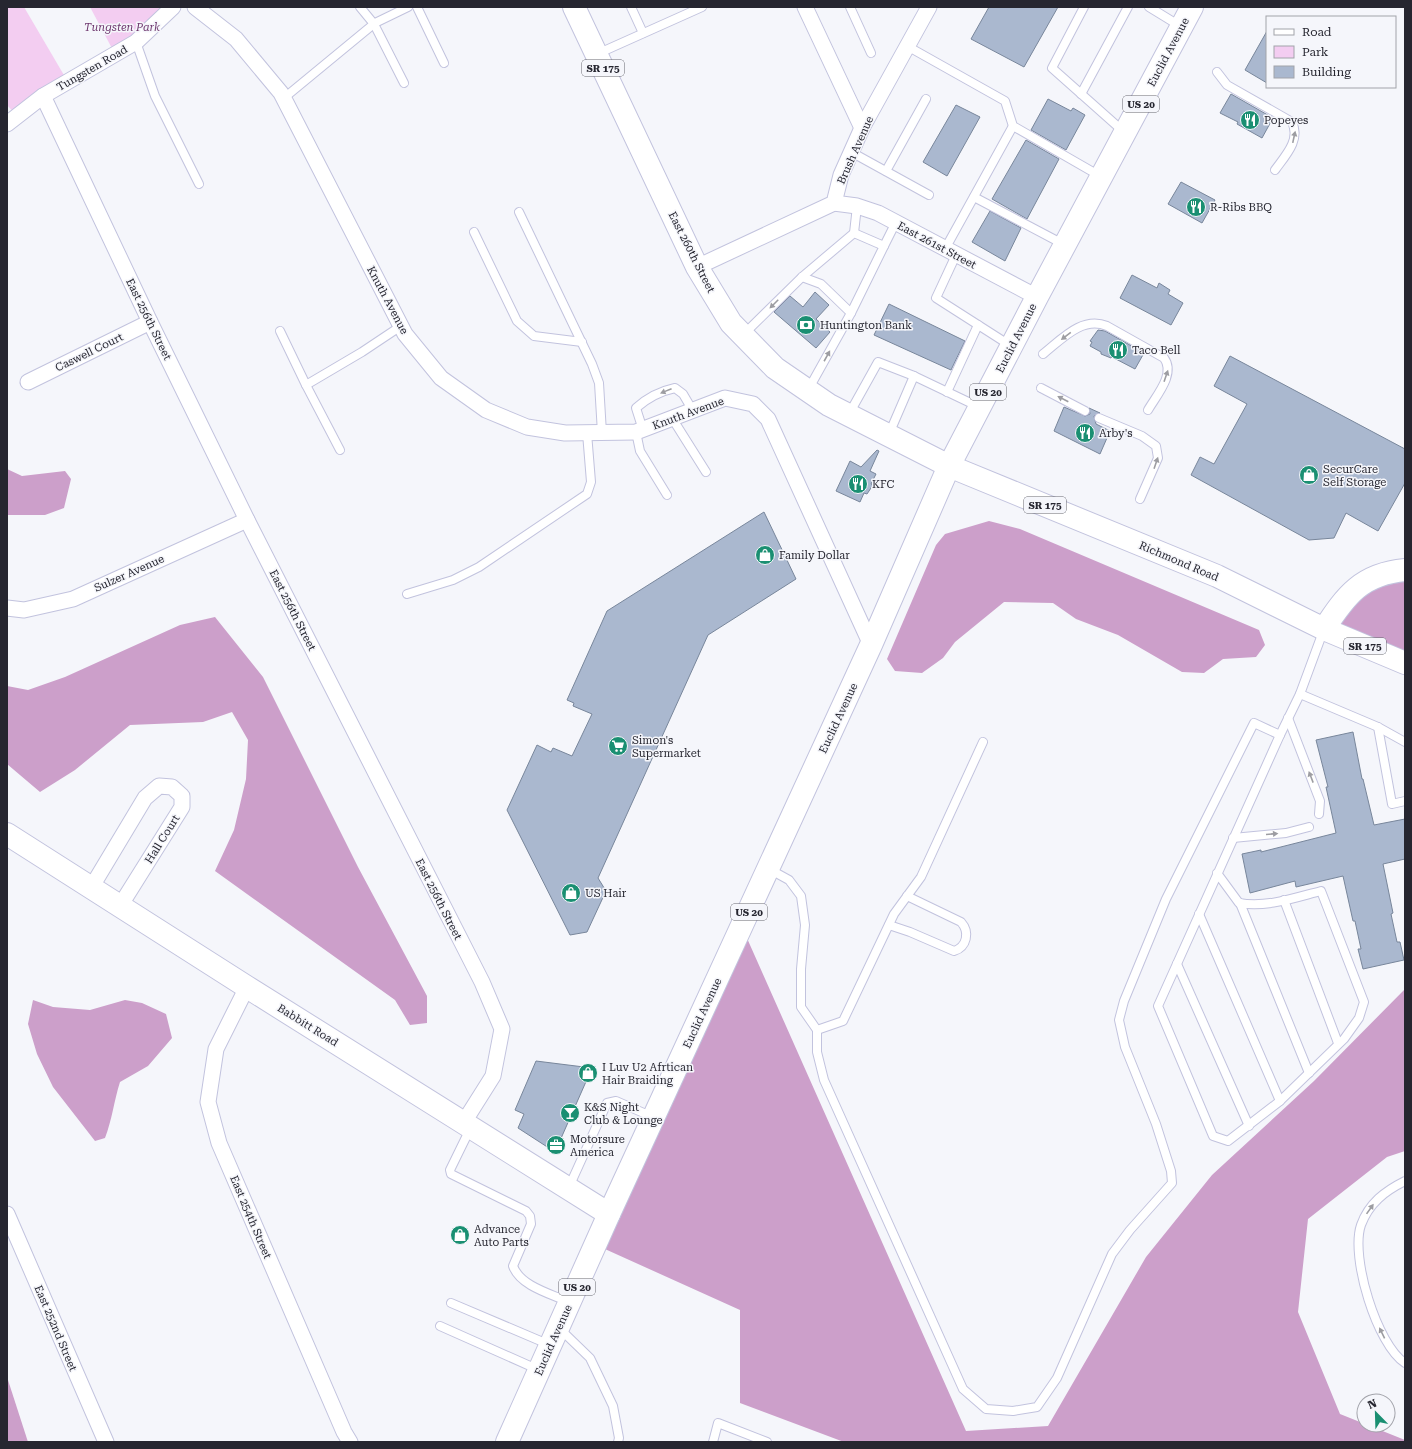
<svg xmlns="http://www.w3.org/2000/svg" width="1412" height="1449" viewBox="0 0 1412 1449" font-family="'Roboto Serif',serif">
  <rect width="100%" height="100%" fill="#f5f6fb"/>
  <g fill="#f3cdf1">
    <polygon points="7,7 24,7 68,82 17,116 7,105"/>
    <polygon points="90,7 173,7 115,54"/>
  </g>
  <g fill="#cc9fca">
    <polygon points="7,469 22,476 65,471 71,479 64,508 45,515 7,515"/>
    <polygon points="989,521 1020,529 1259,630 1265,645 1256,657 1223,659 1204,673 1182,672 1118,635 1076,619 1053,603 1004,602 955,642 943,658 922,673 895,671 887,659 936,545 945,534"/>
    <polygon points="1405,570 1405,663 1324,629 1341,602"/>
    <polygon points="215,617 263,677 358,867 427,996 427,1023 410,1025 395,1000 215,871 234,830 246,779 248,740 232,712 203,722 130,725 75,770 40,792 7,764 7,686 28,690 65,677 180,625"/>
    <polygon points="742,927 966,1431 1048,1426 1146,1257 1212,1175 1314,1081 1405,989 1405,1151 1387,1157 1308,1219 1298,1312 1340,1414 1405,1440 1405,1442 844,1442 740,1403 740,1310 596,1245"/>
    <path d="M33 1000 53 1007 90 1010 125 1000 142 1003 166 1014 172 1038 148 1066 120 1082C114 1101 112 1120 105 1138L95 1141 53 1087 37 1054 28 1024Z"/>
    <polygon points="7,1377 28,1442 7,1442"/>
  </g>
  <g fill="#aab8cf" stroke="#78869b">
    <polygon points="989,7 1058,7 1024,67 971,39"/>
    <polygon points="1267,31 1267,83 1245,70"/>
    <polygon points="1231,94 1273,118 1262,138 1237,124 1238,122 1220,113"/>
    <polygon points="1048,99 1071,111 1073,108 1085,115 1066,150 1031,130"/>
    <polygon points="956,105 980,117 947,176 923,162"/>
    <polygon points="1026,140 1059,159 1027,219 992,199"/>
    <polygon points="1181,182 1215,200 1202,223 1168,204"/>
    <polygon points="990,211 1021,228 1005,261 972,242"/>
    <polygon points="1132,275 1157,288 1159,283 1170,290 1168,294 1183,303 1171,325 1120,298"/>
    <polygon points="815,292 829,305 816,319 830,332 816,348 774,312 790,296 803,307"/>
    <polygon points="889,304 965,341 951,370 874,335"/>
    <polygon points="1098,330 1105,331 1144,353 1135,369 1112,357 1111,358 1101,354 1101,352 1090,346 1092,342 1090,341"/>
    <polygon points="1230,356 1405,449 1405,483 1378,531 1346,513 1334,538 1309,540 1191,475 1200,457 1214,464 1247,404 1214,386"/>
    <polygon points="1064,407 1085,416 1090,414 1089,408 1100,413 1094,416 1096,424 1110,431 1100,454 1054,431"/>
    <polygon points="877,450 879,451 870,471 876,474 871,484 873,485 867,494 864,493 860,502 836,491 850,461 861,467"/>
    <polygon points="764,512 796,579 708,635 598,878 606,891 587,932 570,935 507,810 537,745 551,752 553,748 572,756 592,714 573,706 574,703 567,700 607,611"/>
    <polygon points="1353,732 1362,779 1363,779 1374,825 1405,819 1405,859 1383,864 1393,913 1391,914 1397,942 1400,942 1404,960 1363,969 1358,949 1361,949 1355,921 1353,921 1343,876 1296,887 1295,881 1250,893 1242,854 1261,850 1261,852 1336,833 1326,787 1328,787 1316,740"/>
    <polygon points="536,1061 592,1068 555,1152 518,1128 524,1114 515,1110"/>
  </g>
  <g fill="none" stroke-linecap="round" stroke-linejoin="round">
    <g stroke="#c2c3de" stroke-width="10">
      <g id="lane">
        <polyline points="360,7 374,24 404,83"/>
        <polyline points="417,7 444,63"/>
        <polyline points="631,7 643,33"/>
        <polyline points="850,7 871,53"/>
        <polyline points="1084,7 1052,68 1124,132"/>
        <polyline points="1149,7 1180,26"/>
        <polyline points="136,42 155,96 199,184"/>
        <polyline points="907,46 1005,101 1013,126 1100,176"/>
        <polyline points="597,54 702,7"/>
        <path d="M1217 72 1227 85 1292 122C1301 140 1285 156 1275 170"/>
        <polyline points="1081,94 1128,7"/>
        <polyline points="284,98 375,23 408,7"/>
        <polyline points="851,152 929,195"/>
        <polyline points="886,171 926,99"/>
        <polyline points="974,197 1063,244"/>
        <polyline points="519,212 592,364 599,383 602,433"/>
        <polyline points="474,232 517,321 534,336 582,342"/>
        <polyline points="854,233 857,206"/>
        <polyline points="884,246 896,222"/>
        <polyline points="945,249 1013,126"/>
        <polyline points="956,255 936,298 1011,346"/>
        <polyline points="802,277 821,284 851,313"/>
        <polyline points="280,331 306,385 362,352 401,326"/>
        <polyline points="744,334 802,277 854,233 884,246 851,313 808,390"/>
        <path d="M1043 354C1062 339 1082 316 1107 326L1164 358C1176 374 1156 396 1148 410"/>
        <polyline points="306,385 340,450"/>
        <polyline points="1041,388 1085,411"/>
        <polyline points="947,392 978,325"/>
        <polyline points="849,414 878,362 914,376"/>
        <polyline points="672,418 706,472"/>
        <polyline points="1099,418 1142,436 1156,446 1158,458 1140,499"/>
        <path d="M643 430 636 408C646 399 661 391 675 388L683 394 693 411"/>
        <polyline points="636,432 640,451 667,495"/>
        <polyline points="889,434 914,376 979,407"/>
        <polyline points="407,594 453,580 479,567 587,494 591,482 587,433"/>
        <polyline points="1300,694 1378,727 1405,742"/>
        <polyline points="1288,718 1320,801 1319,814"/>
        <polyline points="1378,727 1392,804 1405,801"/>
        <polyline points="1233,838 1286,833 1309,827"/>
        <polyline points="769,869 789,880 801,896 805,925 801,969 801,1007 817,1030 817,1052 824,1080 963,1389 986,1409 1013,1411 1037,1407 1057,1378 1112,1254 1130,1230 1172,1183 1171,1171 1156,1124 1125,1047 1119,1020 1124,1001 1166,899 1254,723 1280,735 1300,694 1324,629"/>
        <path d="M1217 873 1239 903C1266 908 1294 898 1321 891L1364 1002 1359 1018 1344 1039 1280 1101 1228 1141 1213 1136 1158 1006 1280 735"/>
        <polyline points="1284,900 1338,1043"/>
        <polyline points="1240,903 1309,1073"/>
        <polyline points="1199,914 1280,1101"/>
        <path d="M889 925 910 932 954 951C967 947 970 932 961 922L907 896"/>
        <polyline points="1177,964 1249,1126"/>
        <polyline points="817,1030 843,1021 894,914 921,877 983,742"/>
        <path d="M471 1127 450 1170 451 1174 526 1211 530 1216 531 1224 513 1266C520 1286 551 1294 569 1302"/>
        <path d="M1405 1181C1385 1191 1369 1203 1361 1225 1350 1257 1377 1345 1405 1363"/>
        <polyline points="569,1187 607,1103 616,1101 653,1117"/>
        <polyline points="451,1303 550,1345"/>
        <polyline points="440,1326 539,1370"/>
        <polyline points="559,1328 590,1358 613,1406 619,1438 618,1442"/>
        <polyline points="713,1442 718,1423 767,1442"/>
      </g>
    </g>
    <g stroke="#c2c3de" stroke-width="17">
      <g id="street">
        <polyline points="195,7 236,39 281,93 405,334 441,378 486,410 527,427 565,433 636,432 725,398 753,404 768,419 871,645"/>
        <polyline points="805,7 862,128"/>
        <polyline points="43,96 150,322 247,520 482,982 502,1029 493,1076 464,1122"/>
        <polyline points="7,124 43,96 136,42 173,7"/>
        <polyline points="834,203 857,206 878,213 1037,297"/>
        <polyline points="697,267 834,203 841,175 862,128 929,7"/>
        <polyline points="28,382 150,322"/>
        <polyline points="7,608 24,610 73,599 247,520"/>
        <polyline points="91,888 145,798 159,786 172,787 182,796 182,807 120,906"/>
        <polyline points="247,987 216,1049 208,1102 219,1143 344,1432 350,1442"/>
        <polyline points="7,1214 106,1442"/>
      </g>
    </g>
    <g stroke="#c2c3de" stroke-width="24">
      <g id="secondary">
        <path d="M1324 629C1346 595 1362 574 1405 570"/>
        <polyline points="7,834 247,987 609,1214"/>
      </g>
    </g>
    <g stroke="#c2c3de" stroke-width="24">
      <g id="primary">
        <polyline points="574,7 697,267 731,323 775,368 829,405 949,466 1217,576 1324,629 1405,663"/>
        <polyline points="507,1442 609,1214 871,645 949,466 1037,297 1192,7"/>
      </g>
    </g>
    <use href="#lane" stroke="#fff" stroke-width="8"/>
    <use href="#street" stroke="#fff" stroke-width="15"/>
    <use href="#secondary" stroke="#fff" stroke-width="22"/>
    <use href="#primary" stroke="#fff" stroke-width="22"/>
  </g>
  <defs><path id="oneway-solid" d="M-6-.8H1V-3.2L6.5 0L1 3.2V.8H-6Z"/></defs>
  <g fill="#9d9da2">
    <use href="#oneway-solid" transform="translate(1294 137) rotate(-78)"/>
    <use href="#oneway-solid" transform="translate(774 304) rotate(135)"/>
    <use href="#oneway-solid" transform="translate(1066 336) rotate(143)"/>
    <use href="#oneway-solid" transform="translate(827 356) rotate(-61)"/>
    <use href="#oneway-solid" transform="translate(1166 376) rotate(-71)"/>
    <use href="#oneway-solid" transform="translate(666 391) rotate(158)"/>
    <use href="#oneway-solid" transform="translate(1063 399) rotate(-153)"/>
    <use href="#oneway-solid" transform="translate(1156 463) rotate(-71)"/>
    <use href="#oneway-solid" transform="translate(1311 777) rotate(-111)"/>
    <use href="#oneway-solid" transform="translate(1272 834) rotate(-5)"/>
    <use href="#oneway-solid" transform="translate(1370 1209) rotate(-55)"/>
    <use href="#oneway-solid" transform="translate(1382 1333) rotate(-116)"/>
  </g>
  <defs>
    <g id="restaurant-disc" transform="scale(1)"><circle r="9.5" fill="#1a8f72" stroke="#f5f6fb"/><path d="M-5-6h1v4h1v-4h1v4h1v-4h1v5L-1.5 .5V6h-2V.5L-5-1ZM5-6V6H3V1.5H1.5Q1.5-4 5-6Z" fill="#fff"/></g>
    <g id="bank-disc" transform="scale(1)"><circle r="9.5" fill="#1a8f72" stroke="#f5f6fb"/><path d="M-6-4H6V4H-6ZM0-2.3a2.3 2.3 0 1 0 0 4.6a2.3 2.3 0 1 0 0-4.6Z" fill="#fff"/></g>
    <g id="shop-disc" transform="scale(1)"><circle r="9.5" fill="#1a8f72" stroke="#f5f6fb"/><path d="M-5-2.5h2.3a2.7 3.5 0 0 1 5.4 0H5L5.5 6h-11ZM-1.5-2.5h3a1.5 2.3 0 0 0-3 0Z" fill="#fff"/></g>
    <g id="supermarket-disc" transform="scale(1)"><circle r="9.5" fill="#1a8f72" stroke="#f5f6fb"/><path d="M-6-5.5h2.5l.6 2H6L4.5 2H-2.5L-4.4-4H-6ZM-1.5 3.2a1.3 1.3 0 1 0 .1 0ZM3 3.2a1.3 1.3 0 1 0 .1 0Z" fill="#fff"/></g>
    <g id="bar-disc" transform="scale(1)"><circle r="9.5" fill="#1a8f72" stroke="#f5f6fb"/><path d="M-6-5H6L.8 .8V4.5H3.5V6h-7V4.5H-.8V.8Z" fill="#fff"/></g>
    <g id="office-disc" transform="scale(1)"><circle r="9.5" fill="#1a8f72" stroke="#f5f6fb"/><path d="M-6-3h4V-5.5h4V-3h4V5H-6ZM-1-4.5V-3h2v-1.5ZM-6 0V1H6V0Z" fill="#fff"/></g>
  </defs>
  <g fill-rule="evenodd">
    <use href="#restaurant-disc" x="1250" y="120"/>
    <use href="#restaurant-disc" x="1196" y="207"/>
    <use href="#bank-disc" x="806" y="325"/>
    <use href="#restaurant-disc" x="1118" y="350"/>
    <use href="#restaurant-disc" x="1085" y="433"/>
    <use href="#shop-disc" x="1309" y="475"/>
    <use href="#restaurant-disc" x="858" y="484"/>
    <use href="#shop-disc" x="765" y="555"/>
    <use href="#supermarket-disc" x="618" y="746"/>
    <use href="#shop-disc" x="571" y="893"/>
    <use href="#shop-disc" x="588" y="1073"/>
    <use href="#bar-disc" x="570" y="1113"/>
    <use href="#office-disc" x="556" y="1145"/>
    <use href="#shop-disc" x="460" y="1235"/>
  </g>
  <g text-anchor="middle" stroke-width="3" stroke-linejoin="round" paint-order="stroke">
    <g fill="#f5f6fb" stroke="#64646d" stroke-width="1">
      <rect x="582" y="60" width="42" height="16" rx="3"/>
      <rect x="1123" y="96" width="36" height="16" rx="3"/>
      <rect x="970" y="384" width="36" height="16" rx="3"/>
      <rect x="1024" y="497" width="42" height="16" rx="3"/>
      <rect x="1344" y="638" width="42" height="16" rx="3"/>
      <rect x="731" y="904" width="36" height="16" rx="3"/>
      <rect x="559" y="1279" width="36" height="16" rx="3"/>
    </g>
    <g font-size="10" font-weight="bold" fill="#262630">
      <text x="603" y="72">SR 175</text>
      <text x="1141" y="108">US 20</text>
      <text x="988" y="396">US 20</text>
      <text x="1045" y="509">SR 175</text>
      <text x="1365" y="650">SR 175</text>
      <text x="749" y="916">US 20</text>
      <text x="577" y="1291">US 20</text>
    </g>
    <g font-size="11" font-style="italic" fill="#6f386f" stroke="#f5f6fb">
      <text x="122" y="31">Tungsten Park</text>
    </g>
    <g font-size="11" fill="#262630" stroke="#f5f6fb">
      <text transform="translate(1168 52) rotate(-62)" y="4">Euclid Avenue</text>
      <text transform="translate(92 68) rotate(-30)" y="4">Tungsten Road</text>
      <text transform="translate(855 150) rotate(-66)" y="4">Brush Avenue</text>
      <text transform="translate(937 245) rotate(28)" y="4">East 261st Street</text>
      <text transform="translate(692 252) rotate(63)" y="4">East 260th Street</text>
      <text transform="translate(388 300) rotate(62)" y="4">Knuth Avenue</text>
      <text transform="translate(149 319) rotate(64)" y="4">East 256th Street</text>
      <text transform="translate(1016 338) rotate(-63)" y="4">Euclid Avenue</text>
      <text transform="translate(89 352) rotate(-26)" y="4">Caswell Court</text>
      <text transform="translate(688 413) rotate(-20)" y="4">Knuth Avenue</text>
      <text transform="translate(1179 561) rotate(23)" y="4">Richmond Road</text>
      <text transform="translate(129 573) rotate(-24)" y="4">Sulzer Avenue</text>
      <text transform="translate(293 610) rotate(63)" y="4">East 256th Street</text>
      <text transform="translate(838 718) rotate(-65)" y="4">Euclid Avenue</text>
      <text transform="translate(162 839) rotate(-58)" y="4">Hall Court</text>
      <text transform="translate(439 899) rotate(63)" y="4">East 256th Street</text>
      <text transform="translate(702 1013) rotate(-65)" y="4">Euclid Avenue</text>
      <text transform="translate(308 1025) rotate(32)" y="4">Babbitt Road</text>
      <text transform="translate(251 1217) rotate(67)" y="4">East 254th Street</text>
      <text transform="translate(56 1328) rotate(67)" y="4">East 252nd Street</text>
      <text transform="translate(553 1340) rotate(-66)" y="4">Euclid Avenue</text>
    </g>
    <g font-size="11" fill="#262630" stroke="#f5f6fb" text-anchor="start">
      <text x="1264" y="124">Popeyes</text>
      <text x="1210" y="211">R-Ribs BBQ</text>
      <text x="820" y="329">Huntington Bank</text>
      <text x="1132" y="354">Taco Bell</text>
      <text x="1099" y="437">Arby's</text>
      <text x="1323" y="473">SecurCare<tspan x="1323" dy="13">Self Storage</tspan></text>
      <text x="872" y="488">KFC</text>
      <text x="779" y="559">Family Dollar</text>
      <text x="632" y="744">Simon's<tspan x="632" dy="13">Supermarket</tspan></text>
      <text x="585" y="897">US Hair</text>
      <text x="602" y="1071">I Luv U2 Afrtican<tspan x="602" dy="13">Hair Braiding</tspan></text>
      <text x="584" y="1111">K&amp;S Night<tspan x="584" dy="13">Club &amp; Lounge</tspan></text>
      <text x="570" y="1143">Motorsure<tspan x="570" dy="13">America</tspan></text>
      <text x="474" y="1233">Advance<tspan x="474" dy="13">Auto Parts</tspan></text>
    </g>
  </g>
  <rect width="1412" height="1449" fill="none" stroke="#262630" stroke-width="16"/>
  <rect x="1266" y="16" width="130" height="72" fill="#f5f6fb" stroke="#a2a3aa"/>
  <rect x="1274" y="29" width="20" height="6" fill="#ffffff" stroke="#a2a3aa"/>
  <text x="1302" y="36" font-size="12" fill="#262630">Road</text>
  <rect x="1274" y="46" width="20" height="12" fill="#f3cdf1" stroke="#a2a3aa"/>
  <text x="1302" y="56" font-size="12" fill="#262630">Park</text>
  <rect x="1274" y="66" width="20" height="12" fill="#aab8cf" stroke="#a2a3aa"/>
  <text x="1302" y="76" font-size="12" fill="#262630">Building</text>
  <g transform="translate(1376 1413) rotate(337)"><circle r="19" fill="#f5f6fb" stroke="#a2a3aa"/>
  <path d="M0-3L7 15L0 10L-7 15Z" fill="#1a8f72"/>
  <text y="-6" font-size="11" font-weight="bold" text-anchor="middle" fill="#262630">N</text>
  </g>
</svg>
